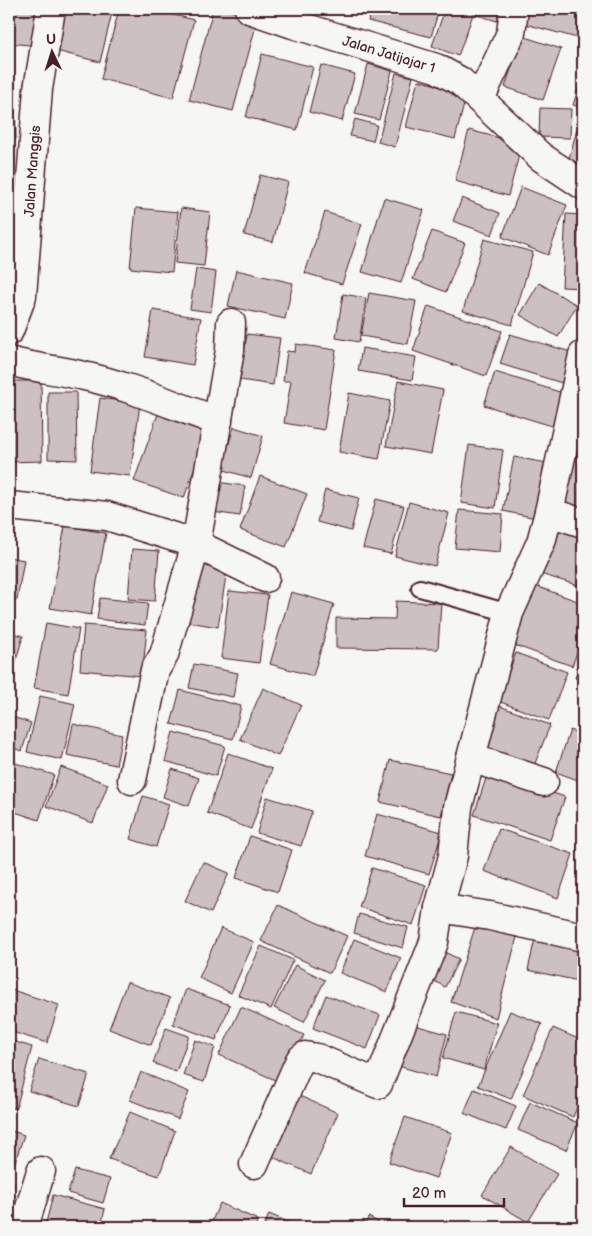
<svg xmlns="http://www.w3.org/2000/svg" width="592" height="1236" viewBox="0 0 592 1236" font-family="'Balsamiq Sans',sans-serif">
  <rect width="100%" height="100%" fill="#f6f6f2"/>
  <filter id="ink" filterUnits="userSpaceOnUse"><feTurbulence type="fractalNoise" baseFrequency=".02" numOctaves="2"/><feDisplacementMap in="SourceGraphic" scale="10" xChannelSelector="R" yChannelSelector="G"/><feConvolveMatrix kernelMatrix="1 2 1 2 8 2 1 2 1" color-interpolation-filters="sRGB"/></filter>
  <g filter="url(#ink)">
    <g fill="#ccc1c0" stroke="#4a1f2b">
      <polygon points="9,9 42,9 39,46 9,43"/>
      <polygon points="58,9 113,9 100,62 48,49"/>
      <polygon points="119,9 151,9 194,20 173,98 101,79"/>
      <polygon points="213,9 223,9 258,18 233,111 189,100"/>
      <polygon points="338,9 356,9 355,13"/>
      <polygon points="371,9 439,9 431,37 368,21"/>
      <polygon points="445,9 475,9 458,56 432,46"/>
      <polygon points="479,9 512,9 507,24 477,15"/>
      <polygon points="522,9 583,9 583,15 577,38 518,22"/>
      <polygon points="522,36 561,49 543,100 505,87"/>
      <polygon points="262,54 313,67 297,130 246,117"/>
      <polygon points="368,64 392,71 379,120 355,114"/>
      <polygon points="321,65 355,74 342,121 309,112"/>
      <polygon points="396,73 413,77 395,147 378,142"/>
      <polygon points="583,74 583,108 573,105"/>
      <polygon points="418,80 467,93 455,139 406,127"/>
      <polygon points="9,106 15,106 16,139 9,140"/>
      <polygon points="540,108 571,109 570,138 539,137"/>
      <polygon points="580,118 583,119 583,171 567,166"/>
      <polygon points="355,119 377,125 373,141 350,136"/>
      <polygon points="469,130 522,144 508,196 455,181"/>
      <polygon points="260,175 288,182 273,242 244,235"/>
      <polygon points="521,187 567,205 548,255 502,237"/>
      <polygon points="384,198 424,210 401,283 362,272"/>
      <polygon points="462,198 500,213 492,235 453,221"/>
      <polygon points="136,208 178,212 172,272 130,268"/>
      <polygon points="181,208 210,212 204,266 175,263"/>
      <polygon points="325,212 362,224 342,284 305,273"/>
      <polygon points="566,214 583,215 583,288 562,287"/>
      <polygon points="432,231 465,243 446,292 413,279"/>
      <polygon points="484,239 533,252 512,325 463,311"/>
      <polygon points="196,269 216,272 211,312 190,309"/>
      <polygon points="236,270 293,283 285,319 228,306"/>
      <polygon points="539,283 577,305 558,337 520,315"/>
      <polygon points="369,293 416,301 408,344 361,336"/>
      <polygon points="343,294 366,298 359,342 336,338"/>
      <polygon points="428,306 502,331 486,376 413,351"/>
      <polygon points="153,310 201,318 193,365 145,357"/>
      <polygon points="247,334 280,338 273,385 240,380"/>
      <polygon points="510,334 571,352 562,383 500,364"/>
      <polygon points="296,344 336,350 324,430 284,423 291,381 283,381 287,351 295,352"/>
      <polygon points="362,348 416,357 412,380 358,371"/>
      <polygon points="495,372 566,394 555,427 484,405"/>
      <polygon points="9,381 41,381 42,461 9,462"/>
      <polygon points="398,381 443,390 431,454 386,446"/>
      <polygon points="48,392 76,392 77,460 48,459"/>
      <polygon points="349,393 390,401 379,459 339,452"/>
      <polygon points="100,398 140,404 130,476 90,471"/>
      <polygon points="158,414 207,432 184,498 134,481"/>
      <polygon points="234,427 263,436 251,478 221,469"/>
      <polygon points="469,445 503,450 495,508 461,503"/>
      <polygon points="568,455 583,459 583,517 556,511"/>
      <polygon points="514,457 547,463 536,518 503,511"/>
      <polygon points="260,476 307,494 286,547 240,530"/>
      <polygon points="210,481 245,486 240,516 205,511"/>
      <polygon points="325,490 359,498 351,531 317,522"/>
      <polygon points="376,499 404,506 391,554 363,548"/>
      <polygon points="409,502 449,513 435,566 395,556"/>
      <polygon points="459,510 503,514 500,552 455,548"/>
      <polygon points="553,519 583,529 583,587 537,573"/>
      <polygon points="65,526 106,533 91,615 50,608"/>
      <polygon points="132,549 159,551 155,601 128,599"/>
      <polygon points="9,557 24,560 17,600 9,599"/>
      <polygon points="192,563 227,569 218,627 183,621"/>
      <polygon points="527,583 583,603 583,636 572,666 506,642"/>
      <polygon points="229,591 268,595 259,663 221,658"/>
      <polygon points="291,592 334,604 313,676 270,664"/>
      <polygon points="100,598 148,603 145,625 97,619"/>
      <polygon points="396,601 441,603 438,649 336,648 336,618 395,619"/>
      <polygon points="46,623 79,629 68,694 34,688"/>
      <polygon points="84,625 147,630 142,676 80,670"/>
      <polygon points="9,632 23,636 9,685"/>
      <polygon points="516,653 567,672 549,720 498,701"/>
      <polygon points="583,654 583,681 575,678"/>
      <polygon points="194,664 238,673 233,697 189,688"/>
      <polygon points="263,688 301,705 278,756 240,739"/>
      <polygon points="180,690 241,706 233,739 171,724"/>
      <polygon points="40,696 75,704 62,760 27,752"/>
      <polygon points="497,705 550,725 532,771 480,750"/>
      <polygon points="9,716 31,723 22,751 9,747"/>
      <polygon points="73,724 122,735 116,765 67,755"/>
      <polygon points="570,730 583,735 583,782 556,772"/>
      <polygon points="173,732 225,746 216,776 165,761"/>
      <polygon points="228,753 272,769 251,829 207,813"/>
      <polygon points="390,760 451,773 441,816 380,802"/>
      <polygon points="9,761 54,775 39,820 9,810"/>
      <polygon points="61,767 108,784 93,823 46,806"/>
      <polygon points="172,769 199,778 189,806 163,797"/>
      <polygon points="488,772 565,797 550,840 474,815"/>
      <polygon points="143,796 169,804 156,847 130,839"/>
      <polygon points="267,797 312,811 301,846 257,833"/>
      <polygon points="377,814 442,832 429,874 365,856"/>
      <polygon points="499,829 573,854 558,898 484,871"/>
      <polygon points="250,836 292,850 278,892 236,878"/>
      <polygon points="203,862 229,873 211,913 185,901"/>
      <polygon points="372,868 426,885 413,925 359,907"/>
      <polygon points="278,905 347,936 330,973 261,941"/>
      <polygon points="359,914 408,927 403,948 354,933"/>
      <polygon points="477,921 519,929 496,1018 451,1002"/>
      <polygon points="221,928 254,942 231,993 199,978"/>
      <polygon points="536,934 583,944 583,982 528,970"/>
      <polygon points="354,939 401,958 387,992 340,973"/>
      <polygon points="261,946 293,960 271,1009 238,995"/>
      <polygon points="440,950 459,959 445,987 427,977"/>
      <polygon points="295,965 325,980 304,1022 274,1008"/>
      <polygon points="127,982 170,998 151,1045 109,1029"/>
      <polygon points="9,989 59,1005 47,1043 9,1031"/>
      <polygon points="186,989 230,1005 216,1040 173,1024"/>
      <polygon points="326,995 380,1015 367,1049 313,1028"/>
      <polygon points="241,1007 304,1035 282,1083 219,1055"/>
      <polygon points="510,1011 542,1024 511,1099 478,1086"/>
      <polygon points="456,1012 497,1023 484,1070 443,1058"/>
      <polygon points="407,1023 447,1034 436,1077 395,1065"/>
      <polygon points="166,1028 189,1036 176,1072 153,1063"/>
      <polygon points="553,1028 583,1041 583,1093 573,1117 523,1095"/>
      <polygon points="9,1040 32,1047 16,1109 9,1107"/>
      <polygon points="195,1040 215,1047 204,1082 183,1075"/>
      <polygon points="39,1059 89,1074 79,1106 29,1091"/>
      <polygon points="141,1072 189,1092 178,1119 130,1100"/>
      <polygon points="474,1089 516,1106 506,1130 464,1113"/>
      <polygon points="295,1094 338,1113 311,1174 268,1155"/>
      <polygon points="530,1102 578,1123 566,1150 518,1130"/>
      <polygon points="583,1108 583,1125 578,1123"/>
      <polygon points="130,1112 175,1131 159,1176 109,1159"/>
      <polygon points="405,1117 452,1133 436,1178 389,1162"/>
      <polygon points="9,1130 24,1135 9,1180"/>
      <polygon points="511,1147 557,1174 528,1222 482,1195"/>
      <polygon points="75,1170 110,1179 103,1203 68,1193"/>
      <polygon points="9,1181 15,1183 9,1204"/>
      <polygon points="53,1195 105,1209 101,1227 61,1227 46,1223"/>
      <polygon points="220,1203 258,1220 255,1227 209,1227"/>
      <polygon points="269,1214 300,1227 264,1227"/>
      <polygon points="369,1217 386,1227 363,1227"/>
    </g>
    <g fill="none" stroke-linecap="round" stroke-linejoin="round">
      <g stroke="#4a1f2b" stroke-width="20">
        <polyline id="service" points="420,588 509,613"/>
      </g>
      <g stroke="#4a1f2b" stroke-width="31">
        <g id="minor">
          <polyline points="480,99 511,33 514,9"/>
          <polyline points="9,331 22,296 38,89 51,9"/>
          <path d="M9 361C34 368 59 370 84 376 130 386 174 406 218 421"/>
          <polyline points="9,506 107,516 196,544 265,578"/>
          <polyline points="549,512 583,523"/>
          <polyline points="471,758 544,782"/>
          <polyline points="132,780 155,670 164,655 196,544 230,350 231,323"/>
          <polyline points="439,908 490,916 583,937"/>
          <polyline points="254,1164 300,1060 305,1056 317,1058 378,1084 434,942 439,908 453,856 458,807 509,613 541,542 549,512 583,355"/>
          <polyline points="24,1227 41,1171"/>
        </g>
      </g>
      <g stroke="#4a1f2b" stroke-width="31">
        <polyline id="tertiary" points="249,9 293,24 436,68 460,81 541,157 583,185"/>
      </g>
      <use href="#service" stroke="#f6f6f2" stroke-width="16"/>
      <use href="#minor" stroke="#f6f6f2" stroke-width="28"/>
      <use href="#tertiary" stroke="#f6f6f2" stroke-width="28"/>
    </g>
  </g>
  <g text-anchor="middle" stroke-width="4" stroke-linejoin="round" paint-order="stroke">
    <g font-size="14" fill="#4a1f2b" stroke="#f6f6f2">
      <text transform="translate(389 54) rotate(17)" y="5">Jalan Jatijajar 1</text>
      <text transform="translate(32 171) rotate(-86)" y="5">Jalan Manggis</text>
    </g>
  </g>
  <rect width="592" height="1236" fill="none" stroke="#f6f6f2" stroke-width="30"/>
  <rect x="15" y="15" width="562" height="1206" fill="none" stroke="#4a1f2b" stroke-width="2" filter="url(#ink)"/>
  <g transform="translate(52 52) rotate(356)" stroke="#f6f6f2" stroke-width="4" paint-order="stroke">
  <path d="M0-4L9 19L0 12L-9 19Z" fill="#4a1f2b"/>
  <text y="-8" font-size="14" font-weight="bold" text-anchor="middle" fill="#4a1f2b">U</text>
  </g>
  <path d="M404 1198v8h100v-8" fill="none" stroke="#4a1f2b" stroke-width="2.5"/>
  <text x="412" y="1198" font-size="15" fill="#4a1f2b" stroke="#f6f6f2" stroke-width="4" paint-order="stroke">20 m</text>
</svg>
